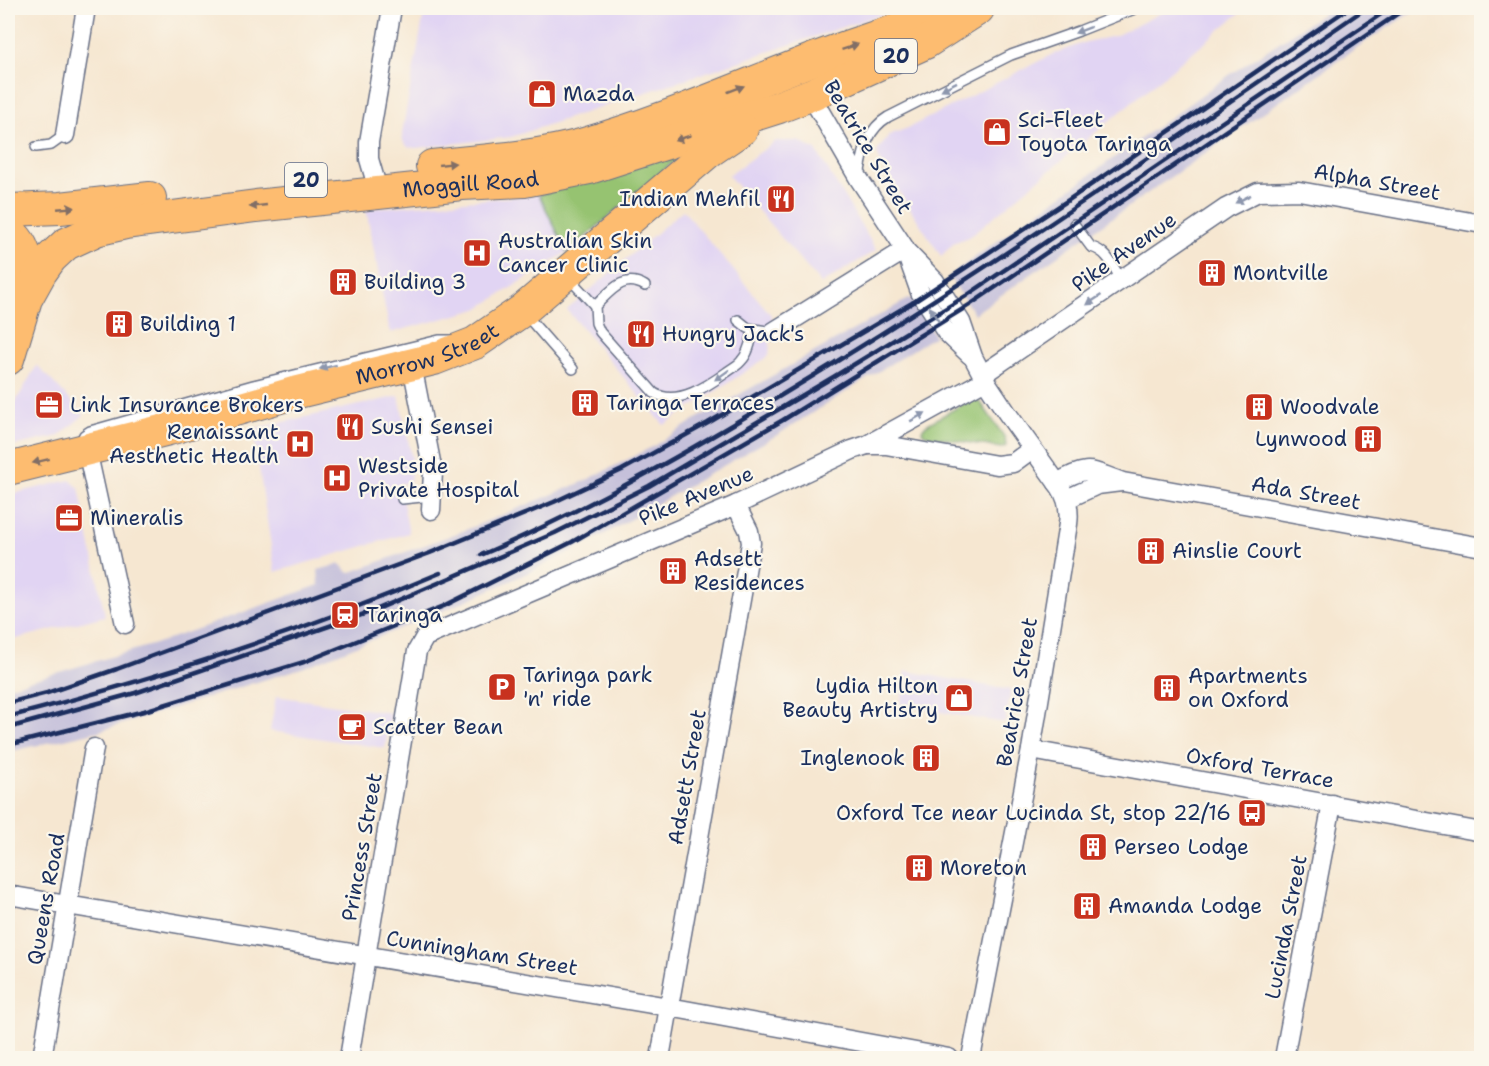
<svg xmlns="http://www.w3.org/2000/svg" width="1489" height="1066" viewBox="0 0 1489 1066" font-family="'Shantell Sans',sans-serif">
  <rect width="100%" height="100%" fill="#fbf7ec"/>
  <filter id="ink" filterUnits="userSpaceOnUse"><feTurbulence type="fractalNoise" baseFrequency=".0167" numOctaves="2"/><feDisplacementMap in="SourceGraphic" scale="12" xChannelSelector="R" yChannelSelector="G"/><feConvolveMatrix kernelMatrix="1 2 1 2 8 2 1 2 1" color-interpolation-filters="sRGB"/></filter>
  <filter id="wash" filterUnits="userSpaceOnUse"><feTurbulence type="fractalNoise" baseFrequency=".008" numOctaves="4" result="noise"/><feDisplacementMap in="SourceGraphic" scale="24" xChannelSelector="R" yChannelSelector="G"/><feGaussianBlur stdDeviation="1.35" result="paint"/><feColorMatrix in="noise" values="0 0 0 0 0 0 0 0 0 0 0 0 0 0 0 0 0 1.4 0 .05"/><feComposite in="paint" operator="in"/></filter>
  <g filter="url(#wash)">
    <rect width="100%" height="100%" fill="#f6e7d1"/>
    <g fill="#e1d4f3">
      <polygon points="425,8 894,8 894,10 511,137 416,148 408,147 403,141 402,133"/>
      <polygon points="1171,8 1246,8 969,237 955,242 941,256 881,164 877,152 889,135 908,128 1053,54 1086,42 1115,36"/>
      <polygon points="776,141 798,141 816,150 876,250 821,284 728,175"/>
      <polygon points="539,195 567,252 478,309 390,333 366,209"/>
      <polygon points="683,210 772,316 769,356 664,425 567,310"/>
      <polygon points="37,365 84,415 59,436 8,447 8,415"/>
      <polygon points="399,396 412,459 410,482 399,484 409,533 275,572 253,429"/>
      <polygon points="70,480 79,488 105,616 8,641 8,495"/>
      <polygon points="906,671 1011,690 1005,723 900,705"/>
      <polygon points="276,696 391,713 385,748 270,731"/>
    </g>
    <g fill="#c5c0da">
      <polygon points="1331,8 1418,8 1359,46 974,314 949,276 1228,76"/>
      <polygon points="910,298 935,336 777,435 603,535 534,570 445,610 305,667 99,731 8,752 8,687 155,644 319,585 318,570 340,564 349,573 463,531 585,481 654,446 696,419"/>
    </g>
    <g fill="#96c371" stroke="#587968" stroke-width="1.5">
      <polygon points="698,141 567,252 539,195"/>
      <polygon points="970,400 976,400 981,403 1005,438 1006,446 1001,448 929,436 923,433 922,430 926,425"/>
    </g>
  </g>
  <g filter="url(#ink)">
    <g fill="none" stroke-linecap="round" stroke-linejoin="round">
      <g stroke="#686f86" stroke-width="12">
        <g id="service">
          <polyline points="36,147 51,145 65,135"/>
          <path d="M859 176C864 152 865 131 888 117L1011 55 1079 31 1137 8"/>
          <path d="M1074 224 1091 247C1108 251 1113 267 1122 281"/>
          <polyline points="568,277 595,306"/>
          <path d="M645 286C623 273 611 291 595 306L596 323 600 332 654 393C677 407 709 385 727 372 732 368 739 365 742 360 749 353 751 339 754 329"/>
          <polyline points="525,314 573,369"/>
          <polyline points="738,320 748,328 773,332"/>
          <polyline points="81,441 84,435 90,431 253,385 439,340 452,340"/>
          <polyline points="402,499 432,496"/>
        </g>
      </g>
      <g stroke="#686f86" stroke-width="21">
        <g id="minor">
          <polyline points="807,89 859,179 904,247 920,292 946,332 970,355"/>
          <polyline points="65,135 86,8"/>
          <polyline points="379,193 369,159 369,142 392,8"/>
          <path d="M905 250 935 281 961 322 973 357 985 380 1007 413 1060 487C1068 499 1070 510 1068 524L1031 750 971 1058"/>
          <polyline points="773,332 905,250"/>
          <polyline points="412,365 433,472 431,510"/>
          <polyline points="982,375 1226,208 1258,192 1299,191 1482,224"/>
          <polyline points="867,445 886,445 997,465 1013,463 1032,449"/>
          <polyline points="87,450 125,624"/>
          <path d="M1057 483C1091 463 1091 472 1123 482L1482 547"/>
          <polyline points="1067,499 1097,485 1121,482"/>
          <polyline points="1031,750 1482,832"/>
          <polyline points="8,895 669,1007 949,1058"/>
          <polyline points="42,1058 94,748"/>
          <polyline points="349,1058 417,651 425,637 736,505 852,450 867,445 985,380"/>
          <polyline points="660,1058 751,543 749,531 736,505"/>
          <polyline points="1284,1058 1332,804"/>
        </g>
      </g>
      <g stroke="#686f86" stroke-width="34">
        <g id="trunk">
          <path d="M432 166C482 160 533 158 581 145 707 109 824 45 952 15"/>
          <polyline points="8,210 60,208 150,198"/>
          <path d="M8 231C28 244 31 275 26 297"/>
          <path id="s1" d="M8 359 26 299 41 272 51 258 66 244 96 230 126 223 256 206 462 184 524 181 589 168 779 107 810 95 925 43 978 9"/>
          <path id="s2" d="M8 469 169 429 294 393 434 359 475 343 523 310 708 152 742 129"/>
        </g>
      </g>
      <use href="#service" stroke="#fff" stroke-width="9"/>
      <use href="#minor" stroke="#fff" stroke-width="18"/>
      <use href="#trunk" stroke="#fdbc6f" stroke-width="32"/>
      <g stroke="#1b2f5e" stroke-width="4.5">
        <path d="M481 555C595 506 702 444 808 379 999 263 1182 134 1366 8"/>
        <polyline points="8,703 47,693 117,669 430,553 554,502 622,470 708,423 912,303 1070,199 1349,8"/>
        <path d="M8 717C154 679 300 633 440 573"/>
        <polyline points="8,728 135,693 373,611 555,533 649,486 835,376 966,296 1390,8"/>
        <polyline points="8,745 144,711 304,662 444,606 572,542 783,420 971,304 1406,8"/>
      </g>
    </g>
    <defs><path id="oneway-solid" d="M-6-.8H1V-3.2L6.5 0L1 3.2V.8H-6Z" transform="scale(1.5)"/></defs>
    <g fill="#8d97ae">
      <use href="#oneway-solid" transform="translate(1083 30) rotate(159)"/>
      <use href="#oneway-solid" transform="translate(949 86) rotate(153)"/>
      <use href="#oneway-solid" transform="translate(1243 199) rotate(153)"/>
      <use href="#oneway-solid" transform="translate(1094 300) rotate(146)"/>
      <use href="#oneway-solid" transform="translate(934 314) rotate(-123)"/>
      <use href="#oneway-solid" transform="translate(328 367) rotate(166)"/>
      <use href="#oneway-solid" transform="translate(722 375) rotate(145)"/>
      <use href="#oneway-solid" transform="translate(918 417) rotate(-29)"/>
    </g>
    <g fill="#816e66">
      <use href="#oneway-solid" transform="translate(850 47) rotate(-19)"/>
      <use href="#oneway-solid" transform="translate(736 89) rotate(-21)"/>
      <use href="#oneway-solid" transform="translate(683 138) rotate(161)"/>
      <use href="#oneway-solid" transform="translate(447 164) rotate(-6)"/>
      <use href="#oneway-solid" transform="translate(258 206) rotate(174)"/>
      <use href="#oneway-solid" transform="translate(66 208) rotate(-5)"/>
      <use href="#oneway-solid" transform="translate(41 461) rotate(166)"/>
    </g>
  </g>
  <defs>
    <g id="shop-square" transform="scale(1.5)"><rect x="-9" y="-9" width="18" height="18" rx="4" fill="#c8321e" stroke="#fbf7ec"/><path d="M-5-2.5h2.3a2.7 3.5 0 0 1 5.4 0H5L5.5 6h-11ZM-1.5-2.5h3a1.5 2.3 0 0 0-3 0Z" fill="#fff"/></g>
    <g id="restaurant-square" transform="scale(1.5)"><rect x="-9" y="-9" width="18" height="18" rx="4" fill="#c8321e" stroke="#fbf7ec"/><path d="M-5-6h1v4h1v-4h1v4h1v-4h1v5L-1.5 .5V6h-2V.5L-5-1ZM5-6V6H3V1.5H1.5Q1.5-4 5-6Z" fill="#fff"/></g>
    <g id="hospital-square" transform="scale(1.5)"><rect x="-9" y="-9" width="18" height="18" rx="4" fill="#c8321e" stroke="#fbf7ec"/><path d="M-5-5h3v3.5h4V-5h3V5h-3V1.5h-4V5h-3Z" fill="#fff"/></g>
    <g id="building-square" transform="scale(1.5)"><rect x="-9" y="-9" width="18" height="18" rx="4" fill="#c8321e" stroke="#fbf7ec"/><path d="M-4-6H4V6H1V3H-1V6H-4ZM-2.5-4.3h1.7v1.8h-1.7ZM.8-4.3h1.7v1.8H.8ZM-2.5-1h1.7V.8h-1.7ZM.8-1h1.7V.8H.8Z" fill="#fff"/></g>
    <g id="office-square" transform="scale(1.5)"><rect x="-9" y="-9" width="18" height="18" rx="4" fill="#c8321e" stroke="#fbf7ec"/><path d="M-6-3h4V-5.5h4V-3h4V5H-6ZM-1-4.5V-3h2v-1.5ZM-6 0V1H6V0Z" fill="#fff"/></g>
    <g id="station-square" transform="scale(1.5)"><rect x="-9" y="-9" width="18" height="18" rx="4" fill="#c8321e" stroke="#fbf7ec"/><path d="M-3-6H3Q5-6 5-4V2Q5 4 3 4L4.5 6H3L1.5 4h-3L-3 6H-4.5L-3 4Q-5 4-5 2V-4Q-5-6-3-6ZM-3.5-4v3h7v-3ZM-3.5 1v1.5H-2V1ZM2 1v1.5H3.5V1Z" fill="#fff"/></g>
    <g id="parking-square" transform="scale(1.5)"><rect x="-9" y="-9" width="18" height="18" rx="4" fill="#c8321e" stroke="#fbf7ec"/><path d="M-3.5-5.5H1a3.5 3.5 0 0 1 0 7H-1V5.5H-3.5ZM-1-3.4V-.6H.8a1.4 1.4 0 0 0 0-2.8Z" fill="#fff"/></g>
    <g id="cafe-square" transform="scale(1.5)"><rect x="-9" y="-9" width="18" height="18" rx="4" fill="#c8321e" stroke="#fbf7ec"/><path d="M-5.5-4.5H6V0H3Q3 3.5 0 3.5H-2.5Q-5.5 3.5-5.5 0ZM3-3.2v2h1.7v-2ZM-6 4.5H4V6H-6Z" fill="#fff"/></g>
    <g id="bus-square" transform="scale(1.5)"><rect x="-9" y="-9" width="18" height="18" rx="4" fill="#c8321e" stroke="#fbf7ec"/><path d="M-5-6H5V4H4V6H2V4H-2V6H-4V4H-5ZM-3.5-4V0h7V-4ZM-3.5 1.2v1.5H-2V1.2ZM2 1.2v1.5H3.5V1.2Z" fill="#fff"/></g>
  </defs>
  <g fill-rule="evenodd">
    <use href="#shop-square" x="542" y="94"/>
    <use href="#shop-square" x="997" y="132"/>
    <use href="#restaurant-square" x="781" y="199"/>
    <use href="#hospital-square" x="477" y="253"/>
    <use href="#building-square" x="1212" y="273"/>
    <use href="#building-square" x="343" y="282"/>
    <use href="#building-square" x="119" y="324"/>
    <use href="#restaurant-square" x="641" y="334"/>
    <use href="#building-square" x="585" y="403"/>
    <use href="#office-square" x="49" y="405"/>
    <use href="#building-square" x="1259" y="407"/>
    <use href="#restaurant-square" x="350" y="427"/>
    <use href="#building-square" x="1368" y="439"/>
    <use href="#hospital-square" x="300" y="444"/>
    <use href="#hospital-square" x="337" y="478"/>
    <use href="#office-square" x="69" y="518"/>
    <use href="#building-square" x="1151" y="551"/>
    <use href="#building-square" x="673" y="571"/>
    <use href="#station-square" x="345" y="615"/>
    <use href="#parking-square" x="502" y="687"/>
    <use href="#building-square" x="1167" y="688"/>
    <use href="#shop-square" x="959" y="698"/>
    <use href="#cafe-square" x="352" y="727"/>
    <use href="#building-square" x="926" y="758"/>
    <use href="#bus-square" x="1252" y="813"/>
    <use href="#building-square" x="1093" y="847"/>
    <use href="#building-square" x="919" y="868"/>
    <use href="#building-square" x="1087" y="906"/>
  </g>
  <g text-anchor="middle" stroke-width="4.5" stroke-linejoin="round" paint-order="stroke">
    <g fill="#fbf7ec" stroke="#5e6b89" stroke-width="1.5">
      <rect x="875" y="39" width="42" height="34" rx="4.5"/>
      <rect x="285" y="163" width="42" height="34" rx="4.5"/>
    </g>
    <g font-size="20" font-weight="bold" fill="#1b2f5e">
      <text x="896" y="63">20</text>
      <text x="306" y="187">20</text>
    </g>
    <g font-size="21" fill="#1b2f5e" stroke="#fbf7ec" text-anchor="start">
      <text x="563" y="101">Mazda</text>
      <text x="1018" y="127">Sci-Fleet<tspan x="1018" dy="24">Toyota Taringa</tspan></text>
      <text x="760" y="206" text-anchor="end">Indian Mehfil</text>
      <text x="498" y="248">Australian Skin<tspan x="498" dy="24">Cancer Clinic</tspan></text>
      <text x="1233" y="280">Montville</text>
      <text x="364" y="289">Building 3</text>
      <text x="140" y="331">Building 1</text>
      <text x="662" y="341">Hungry Jack's</text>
      <text x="606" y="410">Taringa Terraces</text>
      <text x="70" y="412">Link Insurance Brokers</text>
      <text x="1280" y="414">Woodvale</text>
      <text x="371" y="434">Sushi Sensei</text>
      <text x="279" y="439" text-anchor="end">Renaissant<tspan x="279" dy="24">Aesthetic Health</tspan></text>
      <text x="1347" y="446" text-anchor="end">Lynwood</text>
      <text x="358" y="473">Westside<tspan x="358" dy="24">Private Hospital</tspan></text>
      <text x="90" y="525">Mineralis</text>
      <text x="1172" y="558">Ainslie Court</text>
      <text x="694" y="566">Adsett<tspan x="694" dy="24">Residences</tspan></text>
      <text x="366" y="622">Taringa</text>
      <text x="523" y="682">Taringa park<tspan x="523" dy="24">'n' ride</tspan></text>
      <text x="1188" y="683">Apartments<tspan x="1188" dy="24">on Oxford</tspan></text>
      <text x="938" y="693" text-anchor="end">Lydia Hilton<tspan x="938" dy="24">Beauty Artistry</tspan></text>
      <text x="373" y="734">Scatter Bean</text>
      <text x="905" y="765" text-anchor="end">Inglenook</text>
      <text x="1231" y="820" text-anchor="end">Oxford Tce near Lucinda St, stop 22/16</text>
      <text x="1114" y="854">Perseo Lodge</text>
      <text x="940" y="875">Moreton</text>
      <text x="1108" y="913">Amanda Lodge</text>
    </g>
    <g font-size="21" fill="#1b2f5e" stroke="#fbf7ec">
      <text transform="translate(868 147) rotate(59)" y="7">Beatrice Street</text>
      <text transform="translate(1377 182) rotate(10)" y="7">Alpha Street</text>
      <text dy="7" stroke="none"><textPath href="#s1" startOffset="542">Moggill Road</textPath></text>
      <text transform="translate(1124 252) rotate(-35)" y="7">Pike Avenue</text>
      <text dy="7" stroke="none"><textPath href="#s2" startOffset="435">Morrow Street</textPath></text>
      <text transform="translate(1306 493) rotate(10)" y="7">Ada Street</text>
      <text transform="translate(696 496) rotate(-23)" y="7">Pike Avenue</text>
      <text transform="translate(1017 692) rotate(-80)" y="7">Beatrice Street</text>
      <text transform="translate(1260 768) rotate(10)" y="7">Oxford Terrace</text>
      <text transform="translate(687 777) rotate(-80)" y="7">Adsett Street</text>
      <text transform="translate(362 847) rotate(-80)" y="7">Princess Street</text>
      <text transform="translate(46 899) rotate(-80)" y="7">Queens Road</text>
      <text transform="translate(1286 927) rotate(-79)" y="7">Lucinda Street</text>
      <text transform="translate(482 953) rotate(9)" y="7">Cunningham Street</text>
    </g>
  </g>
  <rect width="1489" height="1066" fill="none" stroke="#fbf7ec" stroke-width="30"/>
</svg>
